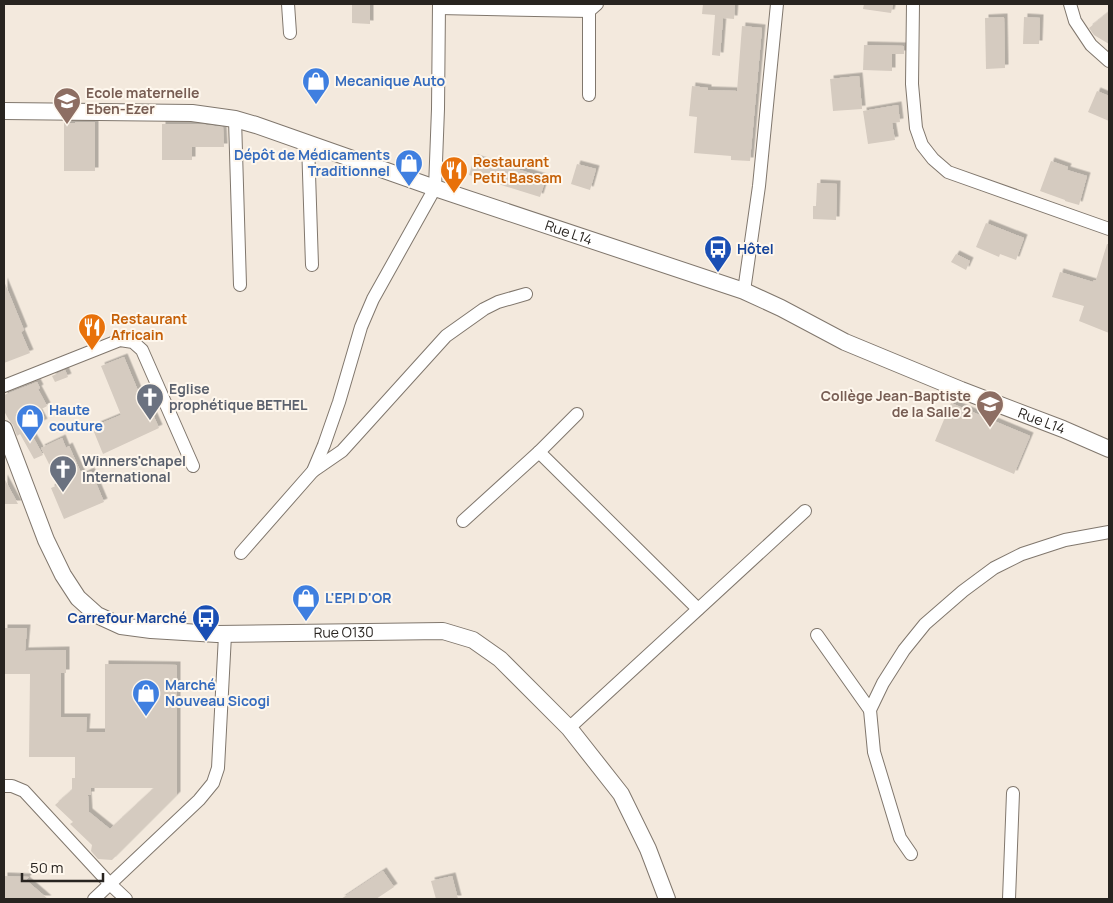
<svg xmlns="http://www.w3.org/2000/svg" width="1113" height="903" viewBox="0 0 1113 903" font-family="Manrope,sans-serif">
  <defs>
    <filter id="shadow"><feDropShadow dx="3.5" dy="-3.5" stdDeviation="0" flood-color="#0004"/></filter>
  </defs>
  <rect width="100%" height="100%" fill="#f3e9dd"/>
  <g fill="#d5cbc0" fill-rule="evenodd" filter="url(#shadow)">
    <polygon points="352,4 370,4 370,24 352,23"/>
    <polygon points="703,4 735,4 734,19 723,18 720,56 712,55 715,15 702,14"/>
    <polygon points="864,4 893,4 891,13 863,9"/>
    <polygon points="1109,12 1109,44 1094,35 1089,28"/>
    <polygon points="1004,17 1005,68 986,69 985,18"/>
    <polygon points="1024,17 1040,18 1039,44 1023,44"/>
    <polygon points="742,26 762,28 750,161 731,160 731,156 694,153 697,117 689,116 692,86 708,88 708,90 737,91"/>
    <polygon points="864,45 904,46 904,54 892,54 892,71 863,70"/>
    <polygon points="859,76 862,109 833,111 830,79"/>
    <polygon points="1097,91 1109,96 1109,121 1088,112"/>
    <polygon points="898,105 900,122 892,123 895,140 868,144 863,111"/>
    <polygon points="75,122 95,122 95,171 64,171 64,123 75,123"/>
    <polygon points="162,124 198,124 223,127 224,147 192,147 192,160 162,160"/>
    <polygon points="474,158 503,167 504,165 546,178 540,197 469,175"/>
    <polygon points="1051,161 1068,167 1067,170 1087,176 1079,205 1065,201 1065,200 1040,191"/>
    <polygon points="577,164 596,169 590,190 571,184"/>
    <polygon points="817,183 837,184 836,220 813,219 813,206 816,206"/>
    <polygon points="986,223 1024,238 1016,260 1000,254 999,257 976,247"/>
    <polygon points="1107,244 1109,244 1109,333 1079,321 1084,306 1052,297 1060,272 1093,282 1094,280 1096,280"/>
    <polygon points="956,254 970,261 966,270 951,262"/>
    <polygon points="4,281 24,330 21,332 30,353 4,363"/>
    <polygon points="124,357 144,405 148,403 159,428 103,454 92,427 121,415 101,366"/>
    <polygon points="65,370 68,377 55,382 52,376"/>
    <polygon points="37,382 40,388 38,389 47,406 38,411 44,422 29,430 43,455 34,459 20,434 17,436 13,425 9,420 4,411 4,395"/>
    <polygon points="951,403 1030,436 1014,474 935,441"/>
    <polygon points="62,438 66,448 69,446 82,475 91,471 104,502 64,519 51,488 67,481 60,464 51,468 41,448"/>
    <polygon points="4,478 18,504 4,504"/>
    <path d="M4 628H27L25 651 66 650V673H61V717H87L86 732H105V664L177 665V795L112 860 98 859 91 851 92 845 70 824 73 822 55 805 72 790V778H75V757H29L30 674H4ZM91 788H154L110 829 89 812 88 795H91Z"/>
    <polygon points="383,871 394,887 376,899 341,899"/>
    <polygon points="4,876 29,877 26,880 48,899 4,899"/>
    <polygon points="452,876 458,899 436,899 431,881"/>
  </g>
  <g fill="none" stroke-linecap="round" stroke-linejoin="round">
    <g stroke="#80776d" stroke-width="14">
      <g id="minor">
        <polyline points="288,4 290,33"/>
        <polyline points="913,4 912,84 916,128 922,145 933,159 948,172 1109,229"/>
        <polyline points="1070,4 1075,21 1091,45 1109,61"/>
        <polyline points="439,8 589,11 597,4"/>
        <polyline points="589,95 589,11"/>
        <polyline points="235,119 240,285"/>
        <polyline points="308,143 312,265"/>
        <polyline points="744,291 759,186 777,4"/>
        <polyline points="4,386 120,340 133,342 142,350 193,466"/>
        <polyline points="539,452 698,609"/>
        <polyline points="313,471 342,451 446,336 484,309 498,302 526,294"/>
        <polyline points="463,521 539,452 577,414"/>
        <polyline points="241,553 313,471 324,445 339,402 361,327 373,299 435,188 438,109 439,4"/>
        <polyline points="817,635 870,710"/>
        <polyline points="569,728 805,511"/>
        <polyline points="4,786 12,786 24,791 110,884 126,899"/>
        <polyline points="911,854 900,838 874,752 870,710 883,683 904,650 925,624 963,591 994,568 1022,554 1065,540 1109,532"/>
        <polyline points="94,899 199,800 213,783 218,768 225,635"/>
        <polyline points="1009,899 1013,793"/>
      </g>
    </g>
    <g stroke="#80776d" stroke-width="18">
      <g id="tertiary">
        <path id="s1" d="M4 111 192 113 235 119 256 125 435 188 744 291 781 308 845 342 961 390 1063 429 1109 449"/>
        <path id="s2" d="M4 429 46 540 63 575 78 598 97 615 121 626 151 630 217 634 443 631 473 640 500 659 569 728 621 794 648 849 667 899"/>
      </g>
    </g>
    <use href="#minor" stroke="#fff" stroke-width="12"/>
    <use href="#tertiary" stroke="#fff" stroke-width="16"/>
  </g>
  <defs>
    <g id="shop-pin" transform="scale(1.4375)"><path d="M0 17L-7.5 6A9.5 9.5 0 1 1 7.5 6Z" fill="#3f7fe0" stroke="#fef7ed"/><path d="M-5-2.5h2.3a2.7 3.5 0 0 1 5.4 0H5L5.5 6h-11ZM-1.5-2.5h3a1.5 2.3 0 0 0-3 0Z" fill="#fff"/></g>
    <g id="school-pin" transform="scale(1.4375)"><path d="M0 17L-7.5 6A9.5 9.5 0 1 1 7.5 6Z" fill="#8d6e63" stroke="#fef7ed"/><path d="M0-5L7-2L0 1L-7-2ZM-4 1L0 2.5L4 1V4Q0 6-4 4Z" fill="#fff"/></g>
    <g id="restaurant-pin" transform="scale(1.4375)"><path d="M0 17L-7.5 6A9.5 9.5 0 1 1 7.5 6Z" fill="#e8710a" stroke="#fef7ed"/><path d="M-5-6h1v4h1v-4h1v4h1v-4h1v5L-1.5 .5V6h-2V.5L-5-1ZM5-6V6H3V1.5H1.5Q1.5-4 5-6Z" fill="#fff"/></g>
    <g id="bus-pin" transform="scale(1.4375)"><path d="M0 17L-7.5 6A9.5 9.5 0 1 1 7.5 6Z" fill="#1a4fb4" stroke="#fef7ed"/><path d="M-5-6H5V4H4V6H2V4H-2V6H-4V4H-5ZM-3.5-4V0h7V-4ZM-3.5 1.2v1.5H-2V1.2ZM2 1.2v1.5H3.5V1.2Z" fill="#fff"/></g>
    <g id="church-pin" transform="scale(1.4375)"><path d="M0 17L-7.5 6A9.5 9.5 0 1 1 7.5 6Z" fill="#6b7280" stroke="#fef7ed"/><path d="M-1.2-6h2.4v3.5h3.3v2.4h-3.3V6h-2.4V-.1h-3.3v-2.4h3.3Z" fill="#fff"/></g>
  </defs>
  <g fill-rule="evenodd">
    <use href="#shop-pin" x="316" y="81"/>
    <use href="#school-pin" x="67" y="101"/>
    <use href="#shop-pin" x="409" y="163"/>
    <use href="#restaurant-pin" x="454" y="170"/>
    <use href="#bus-pin" x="718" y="249"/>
    <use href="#restaurant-pin" x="92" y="327"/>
    <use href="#church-pin" x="150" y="397"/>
    <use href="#school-pin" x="990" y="404"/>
    <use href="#shop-pin" x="30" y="418"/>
    <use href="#church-pin" x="63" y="469"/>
    <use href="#shop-pin" x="306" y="598"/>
    <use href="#bus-pin" x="206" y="618"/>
    <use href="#shop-pin" x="146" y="693"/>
  </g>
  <g text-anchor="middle" stroke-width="4" stroke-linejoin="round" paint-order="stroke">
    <g font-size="14" font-weight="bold" fill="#366cbe" stroke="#fef7ed" text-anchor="start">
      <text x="335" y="86">Mecanique Auto</text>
      <text x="390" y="160" text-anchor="end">Dépôt de Médicaments<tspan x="390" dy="16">Traditionnel</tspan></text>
      <text x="49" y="415">Haute<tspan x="49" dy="16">couture</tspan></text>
      <text x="325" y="603">L'EPI D'OR</text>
      <text x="165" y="690">Marché<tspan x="165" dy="16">Nouveau Sicogi</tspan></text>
    </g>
    <g font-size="14" font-weight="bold" fill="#785e54" stroke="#fef7ed" text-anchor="start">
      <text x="86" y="98">Ecole maternelle<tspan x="86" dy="16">Eben-Ezer</tspan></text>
      <text x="971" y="401" text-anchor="end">Collège Jean-Baptiste<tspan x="971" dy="16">de la Salle 2</tspan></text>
    </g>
    <g font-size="14" font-weight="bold" fill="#c56008" stroke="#fef7ed" text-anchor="start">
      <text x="473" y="167">Restaurant<tspan x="473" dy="16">Petit Bassam</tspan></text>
      <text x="111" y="324">Restaurant<tspan x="111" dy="16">Africain</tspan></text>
    </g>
    <g font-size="14" fill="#282420" stroke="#fef7ed">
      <text dy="5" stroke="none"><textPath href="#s1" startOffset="584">Rue L14</textPath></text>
      <text dy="5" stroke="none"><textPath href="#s1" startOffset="1094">Rue L14</textPath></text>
      <text dy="5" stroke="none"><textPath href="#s2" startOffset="460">Rue O130</textPath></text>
    </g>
    <g font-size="14" font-weight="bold" fill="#164399" stroke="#fef7ed" text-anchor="start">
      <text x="737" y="254">Hôtel</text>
      <text x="187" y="623" text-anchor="end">Carrefour Marché</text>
    </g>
    <g font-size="14" font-weight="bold" fill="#5b616d" stroke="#fef7ed" text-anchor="start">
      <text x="169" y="394">Eglise<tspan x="169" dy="16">prophétique BETHEL</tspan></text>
      <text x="82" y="466">Winners'chapel<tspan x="82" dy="16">International</tspan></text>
    </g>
  </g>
  <rect width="1113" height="903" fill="none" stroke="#282420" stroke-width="10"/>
  <path d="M22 873v8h81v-8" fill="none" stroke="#282420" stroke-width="2.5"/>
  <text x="30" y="873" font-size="15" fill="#282420" stroke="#fef7ed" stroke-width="4" paint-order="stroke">50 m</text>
</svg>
